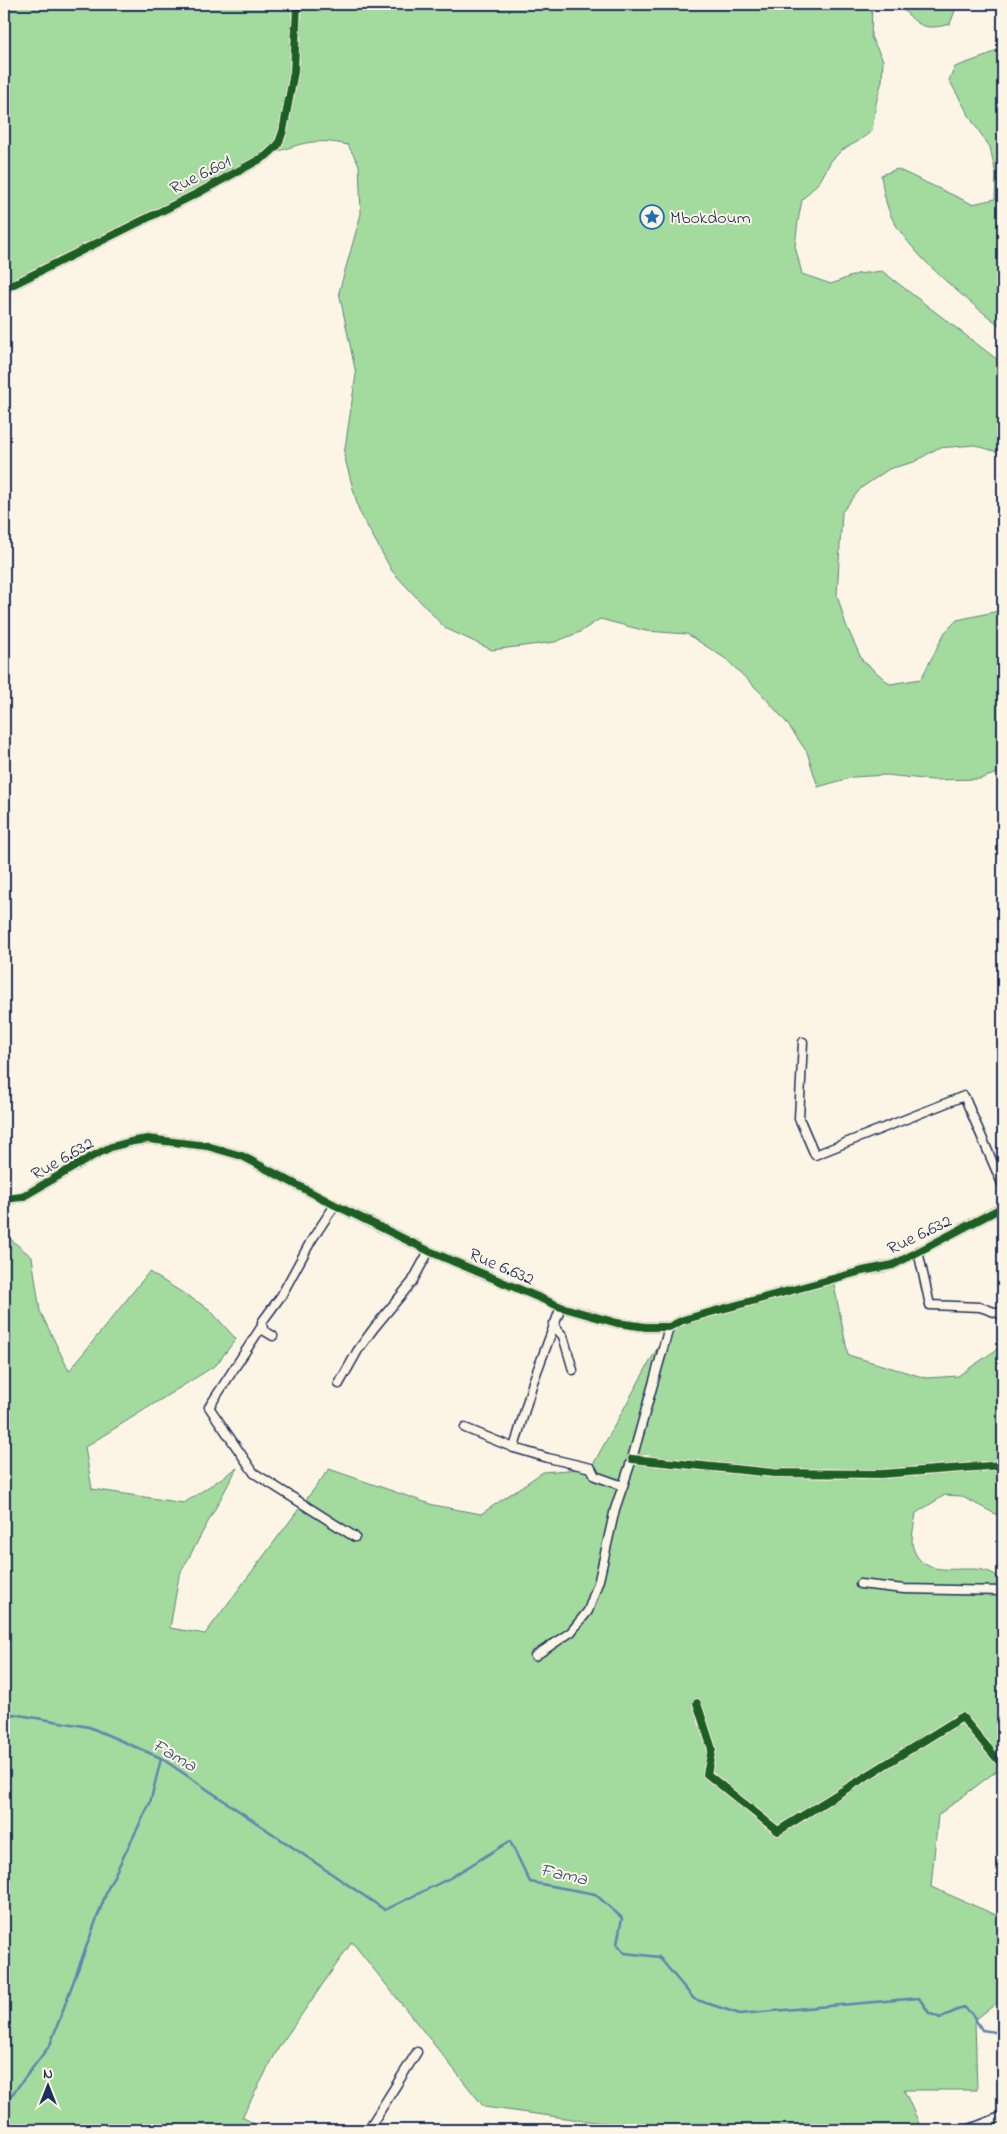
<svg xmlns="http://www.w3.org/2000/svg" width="1007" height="2134" viewBox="0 0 1007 2134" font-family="'Indie Flower',sans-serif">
  <rect width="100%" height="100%" fill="#fcf5e5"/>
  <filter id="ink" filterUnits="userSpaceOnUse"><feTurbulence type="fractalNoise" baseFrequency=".02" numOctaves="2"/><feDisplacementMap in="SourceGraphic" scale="10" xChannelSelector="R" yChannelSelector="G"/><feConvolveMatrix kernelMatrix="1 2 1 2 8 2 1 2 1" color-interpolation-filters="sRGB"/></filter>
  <g filter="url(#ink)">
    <g fill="#a3da9d" stroke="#5f847e">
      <path d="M4 4H878L872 7 871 37 883 60 882 81 876 103 872 131 857 142 842 150 831 161 820 181 802 200 798 221 795 246 802 274 831 284 857 274 882 271 1003 364V454L975 445 938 448 914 462 889 469 861 488 842 512 837 595 846 625 862 660 890 684 921 679 945 632 957 620 1003 610V771L980 779 932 780 887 775 853 777 818 787 807 752 786 722 761 693 726 659 687 634 646 631 600 619 580 632 555 642 492 650 445 628 392 571 359 511 344 455 356 374 339 292 361 214 359 165 348 145C313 137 299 144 266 156L4 289Z"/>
      <path d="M898 4H954L956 8 950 24C921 32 917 24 898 4Z"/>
      <path d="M1003 46V328C968 301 915 259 893 220 886 207 883 190 881 175L897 169 972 204 995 199 996 175 990 147 974 124 949 80 955 67 986 56Z"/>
      <path d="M4 1234 32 1257 40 1311 69 1371 149 1272 209 1309 236 1339 216 1365 85 1447 92 1489 184 1503 237 1468 179 1576 170 1628 205 1634 329 1469 433 1505 481 1514 543 1472 591 1468 669 1327 833 1280 848 1355 926 1378 958 1376 999 1348 1003 1347V1518L961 1496 945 1495 916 1513C915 1523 910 1539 913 1548 927 1590 983 1551 1003 1583V1766L938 1815 931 1887 1003 1918V1998L975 2020 977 2090H904L922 2130H654L484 2107 352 1942 279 2047 242 2117 266 2130H4Z"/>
    </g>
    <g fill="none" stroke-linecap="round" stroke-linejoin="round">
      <g stroke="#5e85b1" stroke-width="2.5">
        <polyline points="4,1715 13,1714 89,1727 161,1758 385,1910 450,1878 510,1841 530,1882 595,1894 622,1918 617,1944 625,1953 659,1957 694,1999 740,2014 919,1998 929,2013 940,2018 964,2007 972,2014 982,2030 995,2032 1003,2029"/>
        <polyline points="4,2105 50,2045 108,1888 150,1803 161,1759"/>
      </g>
      <g stroke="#1b2f5e" stroke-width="11">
        <g id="street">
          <polyline points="4,289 198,193 266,156 278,145 283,131 294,72 297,4"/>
          <polyline points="803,1042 799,1118 815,1155 964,1096 1003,1186"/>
          <polyline points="4,1199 22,1197 91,1157 111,1147 134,1141 148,1139 207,1146 242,1156 335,1205 429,1251 561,1307 617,1323 646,1327 669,1327 683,1320 715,1311 862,1271 893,1265 1003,1207"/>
          <polyline points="918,1251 930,1305 980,1307 1003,1315"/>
          <polyline points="553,1325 563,1336 573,1370"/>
          <polyline points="262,1326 209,1407 254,1473 355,1537"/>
          <polyline points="273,1336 263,1330 262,1322 281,1296 311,1241 335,1205"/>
          <polyline points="339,1384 358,1350 374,1328 412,1282 429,1251"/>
          <polyline points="465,1428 514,1448 548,1458 591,1468 595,1476 623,1486"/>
          <polyline points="514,1448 533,1382 561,1307"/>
          <polyline points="632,1459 774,1473 881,1474 1003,1465"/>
          <polyline points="860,1584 904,1589 1003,1591"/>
          <polyline points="535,1656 571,1632 588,1611 599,1580 615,1509 632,1459 669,1327"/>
          <polyline points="697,1703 712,1749 707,1774 778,1831 962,1717 1003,1766"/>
          <polyline points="368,2130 417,2052"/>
          <polyline points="967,2130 1003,2116"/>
        </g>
      </g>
      <use href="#street" stroke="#fcf5e5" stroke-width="8"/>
      <g stroke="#fcf5e5" stroke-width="11">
        <g id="cycleway">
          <polyline points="4,289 198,193 266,156 278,145 283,131 294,72 297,4"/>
          <polyline points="4,1199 22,1197 91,1157 111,1147 134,1141 148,1139 207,1146 242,1156 335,1205 429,1251 561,1307 617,1323 646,1327 669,1327 683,1320 715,1311 862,1271 893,1265 1003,1207"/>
          <polyline points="632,1459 774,1473 881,1474 1003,1465"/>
          <polyline points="697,1703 712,1749 707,1774 778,1831 962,1717 1003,1766"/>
        </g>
      </g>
      <use href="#cycleway" stroke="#1b5e20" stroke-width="8"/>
    </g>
  </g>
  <defs>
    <g id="sight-ring" transform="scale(1.25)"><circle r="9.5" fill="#fcf5e5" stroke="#1f6fb2" stroke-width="1.5"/><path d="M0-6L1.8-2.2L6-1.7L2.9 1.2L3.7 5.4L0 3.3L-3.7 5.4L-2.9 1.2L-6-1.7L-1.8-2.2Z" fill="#1f6fb2"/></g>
  </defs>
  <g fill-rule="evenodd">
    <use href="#sight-ring" x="652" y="217"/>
  </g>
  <g text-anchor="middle" stroke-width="4" stroke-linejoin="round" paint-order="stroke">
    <g font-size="18" fill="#1b2f5e" stroke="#fcf5e5">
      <text transform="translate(200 174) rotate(-27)" y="6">Rue 6.601</text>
      <text transform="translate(62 1158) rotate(-30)" y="6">Rue 6.632</text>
      <text transform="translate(919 1234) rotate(-26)" y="6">Rue 6.632</text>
      <text transform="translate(502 1266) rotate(23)" y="6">Rue 6.632</text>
    </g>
    <g font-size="18" fill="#1b2f5e" stroke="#fcf5e5" text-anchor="start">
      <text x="670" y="223">Mbokdoum</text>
    </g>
    <g font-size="19" font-style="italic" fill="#375380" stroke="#fcf5e5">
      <text transform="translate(175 1754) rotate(30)" y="7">Fama</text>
      <text transform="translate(564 1873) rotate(12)" y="7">Fama</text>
    </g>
  </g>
  <rect width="1007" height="2134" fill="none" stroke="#fcf5e5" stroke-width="20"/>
  <rect x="10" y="10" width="987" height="2114" fill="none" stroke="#1b2f5e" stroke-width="2" filter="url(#ink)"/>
  <g transform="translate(48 2086)" stroke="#fcf5e5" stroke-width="4" paint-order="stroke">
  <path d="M0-4L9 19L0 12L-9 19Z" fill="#1b2f5e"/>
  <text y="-8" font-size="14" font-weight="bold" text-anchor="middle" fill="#1b2f5e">N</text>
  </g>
</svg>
